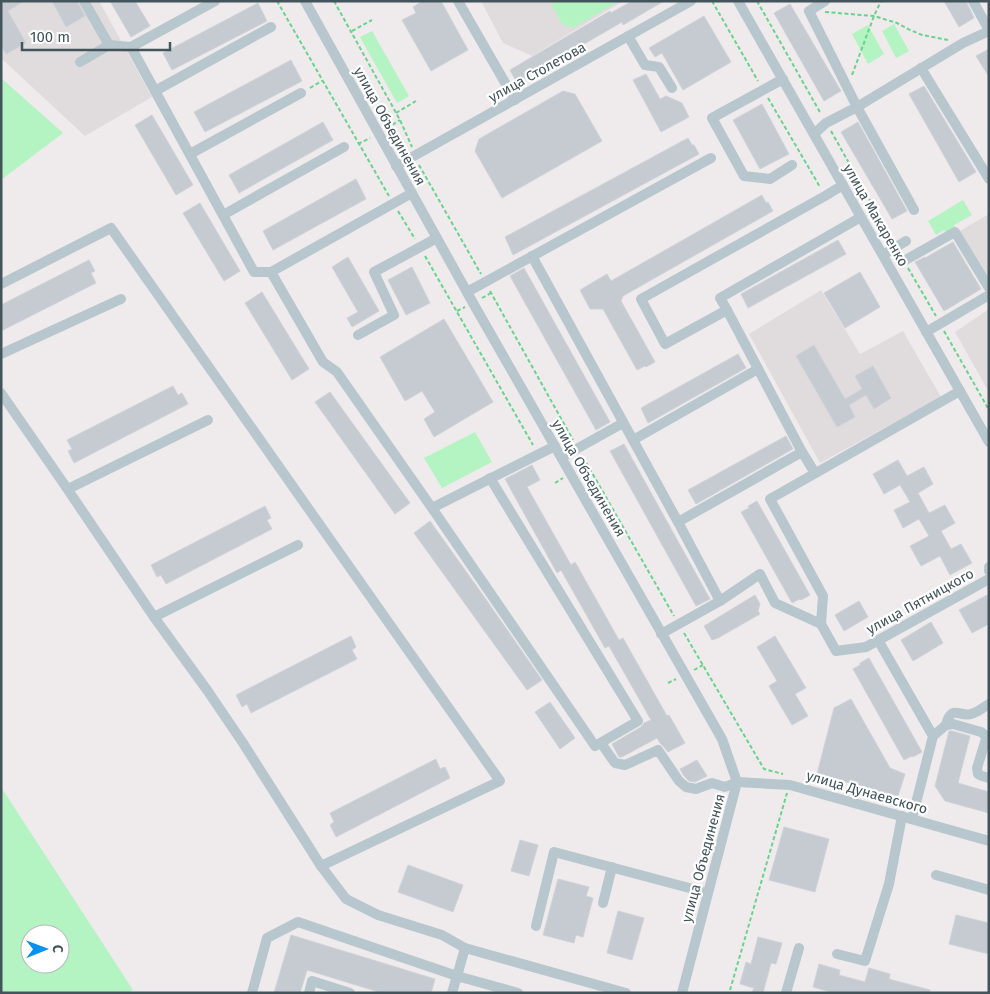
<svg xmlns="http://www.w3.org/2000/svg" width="990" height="994" viewBox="0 0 990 994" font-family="'Fira Sans',sans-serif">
  <rect width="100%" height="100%" fill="#efebec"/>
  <g fill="#e0dcde">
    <polygon points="1,1 99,1 152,97 85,136 1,58"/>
    <polygon points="481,1 623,1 532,56 503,43"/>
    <polygon points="989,214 989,279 960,231"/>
    <polygon points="821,290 860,354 903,331 941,397 820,463 749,334"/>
    <polygon points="989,309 989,392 955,332"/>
  </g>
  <g fill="#b4f3c2" fill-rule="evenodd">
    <polygon points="553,1 619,1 573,28 563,25 552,6"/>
    <polygon points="894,24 909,51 896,58 882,31"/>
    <polygon points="868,25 884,54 868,64 852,34"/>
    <polygon points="372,31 409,96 397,103 360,37"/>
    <polygon points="1,78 63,133 1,180"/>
    <polygon points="963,200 972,215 954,225 955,227 946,233 944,230 936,235 928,221"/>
    <polygon points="475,432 492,462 442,488 424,458"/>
    <path d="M1 787 133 990 128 993H1ZM30 934H60V964H30Z"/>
  </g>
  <g fill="#c5cbd0" stroke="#cfd3d9">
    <polygon points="1,1 24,1 8,11 26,43 6,54 1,45"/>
    <polygon points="52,1 77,1 85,16 66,27"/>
    <polygon points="110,1 135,1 150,26 131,37"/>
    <polygon points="422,1 441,1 468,50 431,71 402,20 416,13 413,7"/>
    <polygon points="632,1 664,1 623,25 622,22 517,83 510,70 610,11 611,13"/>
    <polygon points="944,1 966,1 974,18 959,27"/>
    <polygon points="258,3 267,21 172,70 163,53"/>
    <polygon points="790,4 841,91 824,101 774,13"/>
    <polygon points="704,16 731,62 683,90 662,53 655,57 649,48"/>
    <polygon points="989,49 989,77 976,56"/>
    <polygon points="291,60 302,81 205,132 194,112"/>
    <polygon points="646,74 660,99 666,96 682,103 689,117 661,132 633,80"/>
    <polygon points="924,86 976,172 959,182 909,94"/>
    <polygon points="563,91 575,94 602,141 502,198 475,151 479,139"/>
    <polygon points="762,104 789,154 760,169 733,120"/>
    <polygon points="152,115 193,185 176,195 135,125"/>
    <polygon points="323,122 333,140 239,193 229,175"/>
    <polygon points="858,122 907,211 892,219 841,132"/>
    <polygon points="688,138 692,145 694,145 699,154 513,255 505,237"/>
    <polygon points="356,179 366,199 273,250 263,231"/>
    <polygon points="762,195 766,203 768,202 773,211 623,296 621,301 655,362 646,367 645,366 637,370 603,309 590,309 580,290 607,274 611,281"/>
    <polygon points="200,203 240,271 224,281 183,213"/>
    <polygon points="838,240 846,254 748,308 741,294"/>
    <polygon points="953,242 981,289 944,311 915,262 925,257 925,258"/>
    <polygon points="348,257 379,311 352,327 347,318 358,312 332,267"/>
    <polygon points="89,260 95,271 91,273 96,283 1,331 1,305"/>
    <polygon points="412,267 430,303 406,315 388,280"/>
    <polygon points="524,268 610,422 596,430 510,276"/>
    <polygon points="860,272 880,307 845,328 824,293"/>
    <polygon points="262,292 309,369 292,380 245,303"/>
    <polygon points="444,319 493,402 434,437 424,419 435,412 422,391 405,401 380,357"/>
    <polygon points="814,345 845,399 862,389 855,376 873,366 891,398 874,409 866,395 849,405 855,417 837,427 796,356"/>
    <polygon points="738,354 746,368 648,423 641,408"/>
    <polygon points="173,386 178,395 182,393 188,404 74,463 68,451 72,449 67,440"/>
    <polygon points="330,392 410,503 395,514 315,402"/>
    <polygon points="786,436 793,449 696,504 688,490"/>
    <polygon points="624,444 710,599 696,606 610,451"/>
    <polygon points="898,460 907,476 924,467 933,484 918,493 929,513 945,505 955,523 941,531 951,549 961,544 972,563 950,575 940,556 921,566 910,546 929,536 919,519 903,528 894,510 910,502 900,485 884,494 873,474"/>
    <polygon points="532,465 540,480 527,487 571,565 575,562 619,640 623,638 667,716 669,715 685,743 668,752 663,746 660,743 657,738 622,757 619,757 612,744 641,727 644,723 651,720 609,646 605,648 561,570 557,573 505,479"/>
    <polygon points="757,501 810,595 801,600 800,599 792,603 741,512 749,508 748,506"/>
    <polygon points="265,506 271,518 267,520 272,529 166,584 161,575 157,577 151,565"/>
    <polygon points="430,521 485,598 542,680 527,690 414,533"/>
    <polygon points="989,594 989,624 972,633 959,610"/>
    <polygon points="755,595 760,604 758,611 760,614 718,638 712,640 704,626"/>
    <polygon points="859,601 868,617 844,631 835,615"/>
    <polygon points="931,622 943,643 913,661 901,640"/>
    <polygon points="351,636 356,647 352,650 357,659 251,713 247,704 242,707 236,695"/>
    <polygon points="775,636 806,688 795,694 808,716 792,725 769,686 777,681 757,647"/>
    <polygon points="869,658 922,752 913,757 912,756 904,760 853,669 860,665 860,663"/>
    <polygon points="851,699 890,768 905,774 898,796 817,774 834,708"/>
    <polygon points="550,702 575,738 560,749 535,712"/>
    <polygon points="949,731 952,731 970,736 958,783 989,792 989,813 945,801 935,786"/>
    <polygon points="436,759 440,769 445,767 450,778 336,837 330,825 334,822 330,813"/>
    <polygon points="697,760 707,776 695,782 689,781 684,776 680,769"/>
    <polygon points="784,827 829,839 815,892 769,880"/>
    <polygon points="520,840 538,845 529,876 511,871"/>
    <polygon points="408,865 463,885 453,912 398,892"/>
    <polygon points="558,879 589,887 586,896 593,898 583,937 576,935 574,943 543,935"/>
    <polygon points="618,911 644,918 632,960 607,953"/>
    <polygon points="956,915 989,923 989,954 949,944"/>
    <polygon points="291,935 435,979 431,993 382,993 307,970 300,993 274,993"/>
    <polygon points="758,937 782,943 776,964 771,963 763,993 752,993 754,988 740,984 746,962 751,964"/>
    <polygon points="819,964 840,970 839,975 865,982 869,968 890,974 889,979 930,990 929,993 834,993 813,987"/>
  </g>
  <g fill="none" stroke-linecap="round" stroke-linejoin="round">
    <g stroke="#69d38d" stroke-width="2" stroke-dasharray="4 2.5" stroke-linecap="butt">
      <polyline points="277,1 389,196"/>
      <polyline points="334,1 400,120 412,147"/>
      <polyline points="712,1 758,81"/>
      <polyline points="757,1 821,114"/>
      <polyline points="825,12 874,16 897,23 908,29 922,35 948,40"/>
      <polyline points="352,31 372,20"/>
      <polyline points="852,75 874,16 881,1"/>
      <polyline points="310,88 322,81"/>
      <polyline points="768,98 820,187"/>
      <polyline points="396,113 416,101"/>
      <polyline points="387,128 400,120"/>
      <polyline points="831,131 891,238"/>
      <polyline points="358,144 370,138"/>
      <polyline points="419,165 481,274"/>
      <polyline points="398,211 415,239"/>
      <polyline points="425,256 533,445"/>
      <polyline points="908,268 936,316"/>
      <polyline points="490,291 573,440"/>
      <polyline points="482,298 491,293"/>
      <polyline points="457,311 465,307"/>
      <polyline points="944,331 989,410"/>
      <polyline points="583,457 674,616"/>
      <polyline points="578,469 586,464"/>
      <polyline points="555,483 563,478"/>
      <polyline points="684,633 764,769 783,774"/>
      <polyline points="694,670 703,665"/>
      <polyline points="668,683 676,679"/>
      <polyline points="873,797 907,806"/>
      <polyline points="730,990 787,793"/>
    </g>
    <g stroke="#b8c7cd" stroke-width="10">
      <polyline points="84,1 109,45"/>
      <polyline points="215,1 131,47 254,272 271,272"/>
      <polyline points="305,1 473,303 722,739 737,782 682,993"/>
      <polyline points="458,1 515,100"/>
      <polyline points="738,1 989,442"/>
      <polyline points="825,1 809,11 857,107 914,210"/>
      <polyline points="973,1 989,30"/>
      <polyline points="628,36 645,65 659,67 672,88"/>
      <polyline points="80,62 109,45 131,47"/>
      <polyline points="921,68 989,179"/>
      <polyline points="783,79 712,118 744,176 770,179 792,165"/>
      <polyline points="155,91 271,27"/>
      <polyline points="814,134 826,123 857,107 963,43 989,31"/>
      <polyline points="190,154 301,93"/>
      <polyline points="396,166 691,1"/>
      <polyline points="843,185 825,196 641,299 665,344 727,310 720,298 861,217"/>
      <polyline points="412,193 271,272 323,362 337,372 432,508 555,446"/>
      <polyline points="223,215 344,147"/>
      <polyline points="893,249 901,262 902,262 955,232 989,288"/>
      <polyline points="888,252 906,241"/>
      <polyline points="532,256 678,522"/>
      <polyline points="1,284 111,228 500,781 321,866"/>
      <polyline points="467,292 711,158"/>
      <polyline points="727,310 802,452"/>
      <polyline points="926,332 989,295"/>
      <polyline points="358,335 394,315 374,272 437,238"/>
      <polyline points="1,354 121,299"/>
      <polyline points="1,393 64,484 154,617 207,690 243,743 321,866 346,899 378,915 442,935 465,948 626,993"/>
      <polyline points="633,440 758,369"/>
      <polyline points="562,457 623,423"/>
      <polyline points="68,489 208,420"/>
      <polyline points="432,508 595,746 638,721 490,478"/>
      <polyline points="989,567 989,571"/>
      <polyline points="720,601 760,574 775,603 821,624 823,596 770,499 960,391"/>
      <polyline points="154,617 298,545"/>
      <polyline points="821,624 836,651 866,647 989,579"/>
      <polyline points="661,634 720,601 678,522 802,452 815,473"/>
      <polyline points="878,640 933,736 912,819"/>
      <path d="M946 725C951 704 959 717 971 714 977 713 984 707 989 704"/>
      <polyline points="933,736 946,725 953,724 981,732 985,735 986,739 977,768 978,774 982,776 989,778"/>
      <polyline points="601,743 615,763 625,765 658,750 679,781 686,787 696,789 712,783 725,787 737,782 790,785 989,841"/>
      <polyline points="936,875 989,890"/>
      <polyline points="603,903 612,867"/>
      <polyline points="536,926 554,852 708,893"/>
      <polyline points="837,954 865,961 889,884 902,816"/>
      <polyline points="252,993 267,938 298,922 457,976 465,948"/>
      <polyline points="309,993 312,981 350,993"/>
      <polyline points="452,993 457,976 518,993"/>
      <polyline points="786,993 799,948"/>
    </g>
  </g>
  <g text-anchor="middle" stroke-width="4.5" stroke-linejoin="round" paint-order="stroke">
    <g font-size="14" fill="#43545b" stroke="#fff">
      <text transform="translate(537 72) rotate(-29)" y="5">улица Столетова</text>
      <text transform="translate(390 126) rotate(61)" y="5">улица Объединения</text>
      <text transform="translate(876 215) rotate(60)" y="5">улица Макаренко</text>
      <text transform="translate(589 478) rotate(60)" y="5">улица Объединения</text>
      <text transform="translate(920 601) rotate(-29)" y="5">улица Пятницкого</text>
      <text transform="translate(867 792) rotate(16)" y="5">улица Дунаевского</text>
      <text transform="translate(703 858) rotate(-75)" y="5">улица Объединения</text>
    </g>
  </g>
  <rect width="990" height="994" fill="none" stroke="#43545b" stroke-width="5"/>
  <g transform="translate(45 949) rotate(89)"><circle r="24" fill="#ffffff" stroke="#b4bbbd"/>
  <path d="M0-4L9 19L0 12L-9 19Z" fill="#0792ed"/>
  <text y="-8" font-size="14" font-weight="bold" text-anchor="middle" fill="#43545b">С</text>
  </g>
  <path d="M22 42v8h148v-8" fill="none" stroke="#43545b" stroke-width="2.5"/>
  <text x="30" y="42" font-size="15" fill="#43545b" stroke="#ffffff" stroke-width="4" paint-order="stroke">100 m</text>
</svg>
